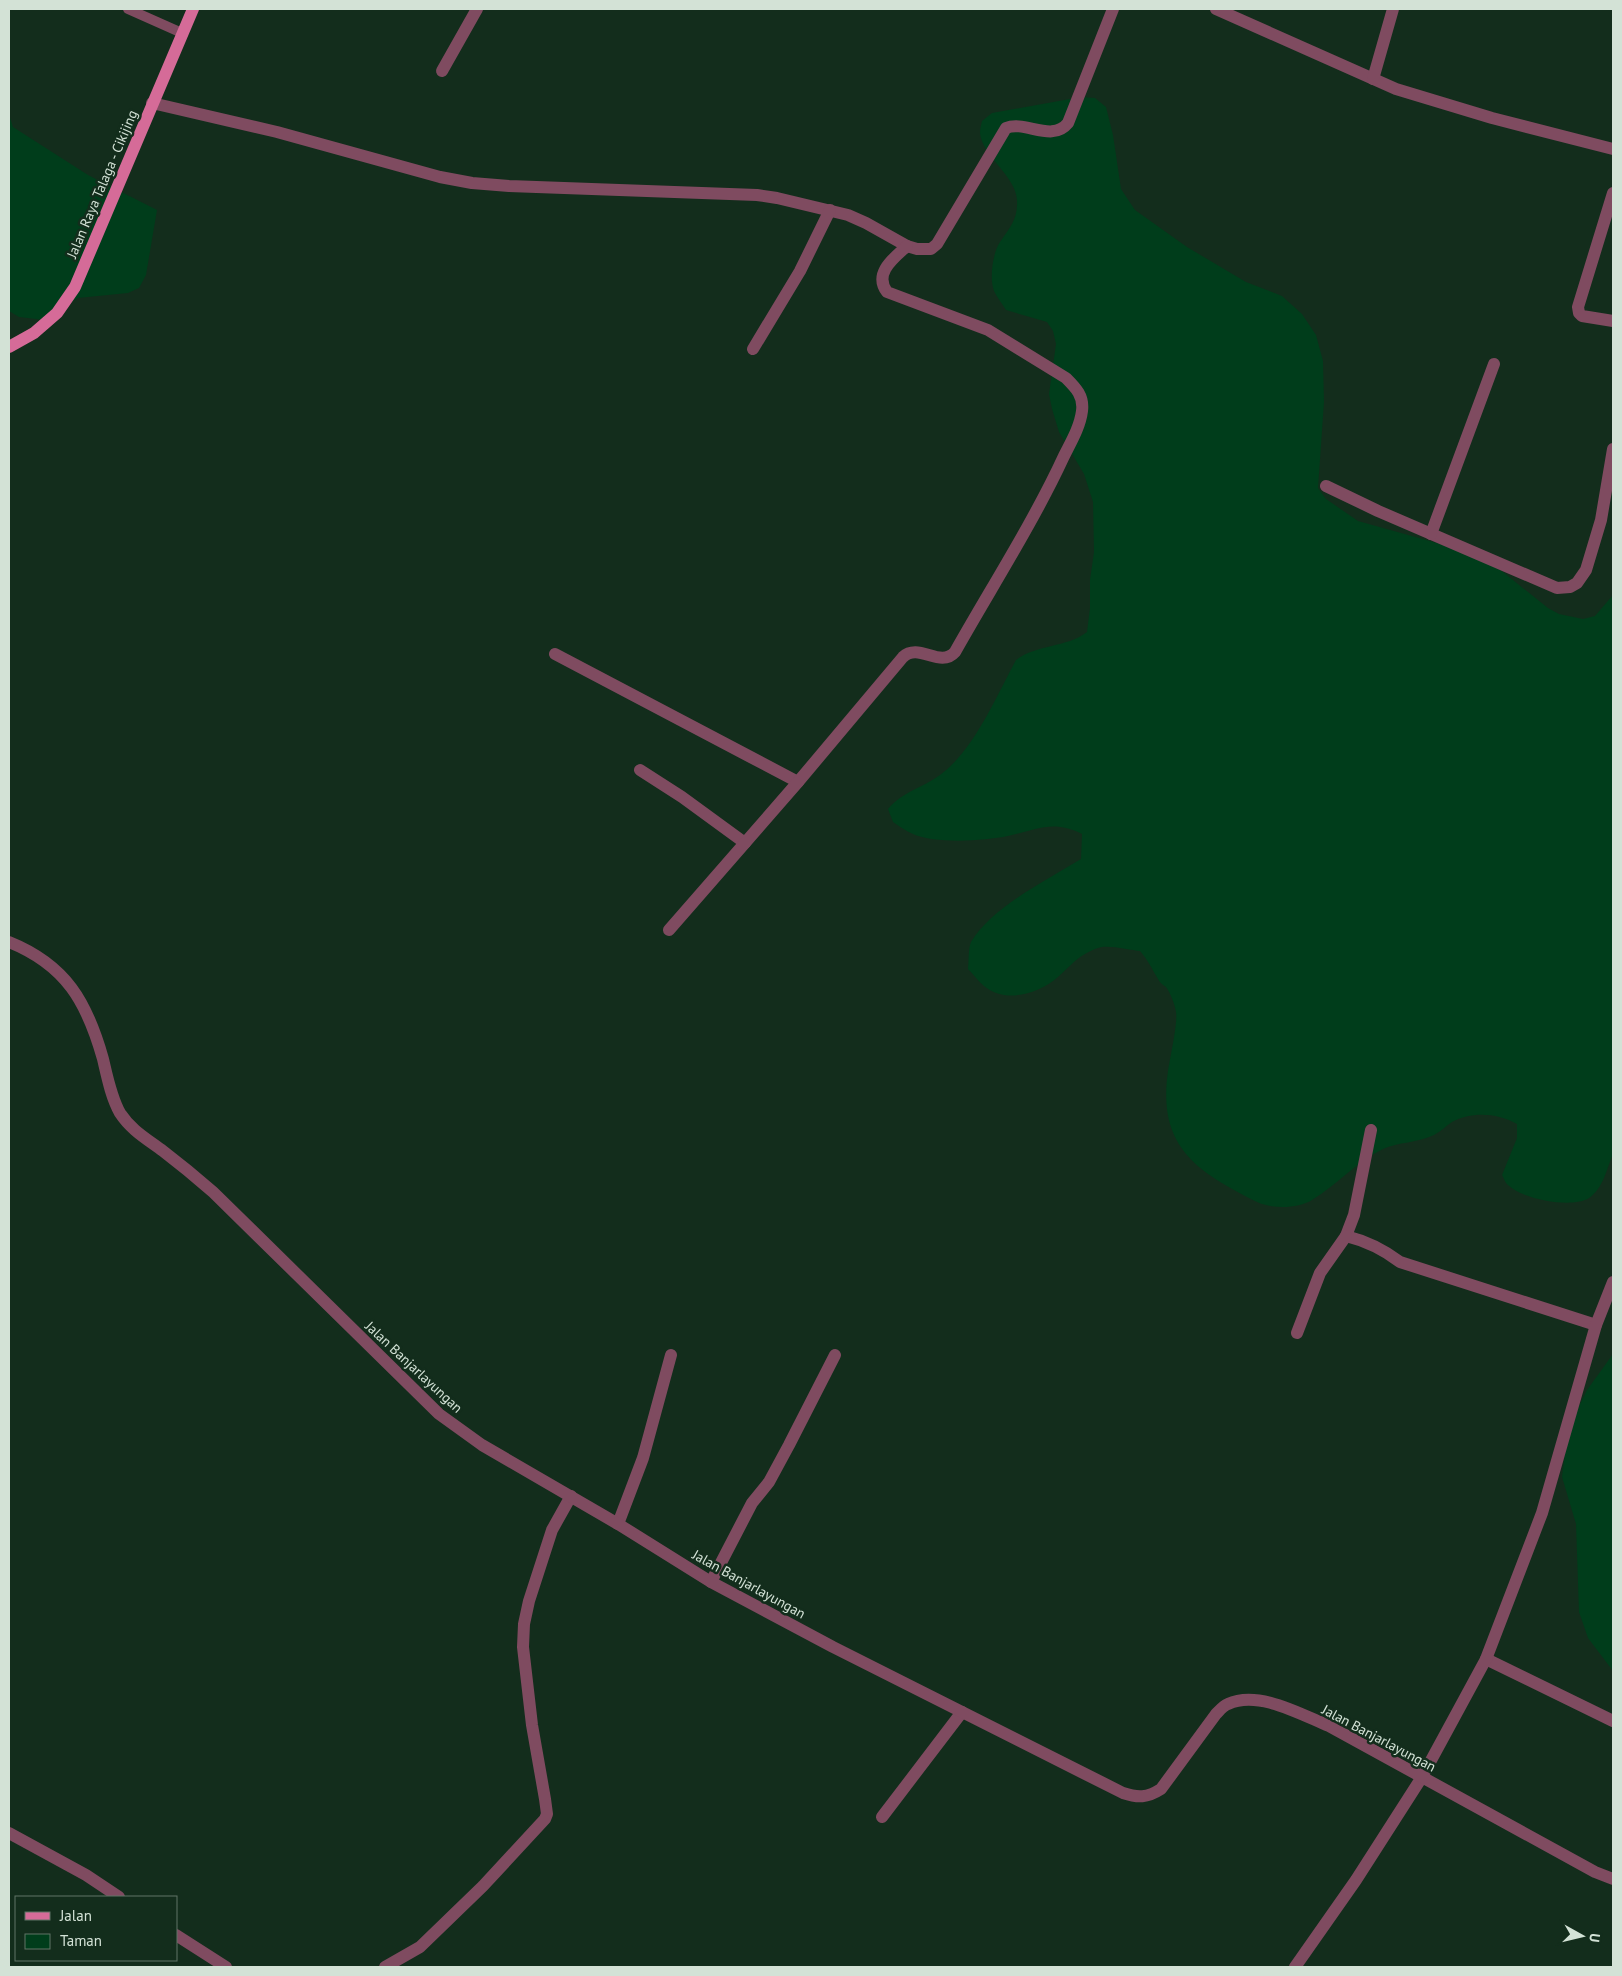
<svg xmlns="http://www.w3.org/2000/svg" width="1622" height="1976" viewBox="0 0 1622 1976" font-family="'PT Sans',sans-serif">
  <rect width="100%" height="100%" fill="#132d1c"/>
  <g fill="#003d1b">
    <path d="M1081 97 1095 98 1106 107 1113 135 1121 189 1135 210 1187 247 1246 282 1282 296 1302 314 1316 335 1323 361 1324 402 1318 488 1326 499 1358 521 1444 545 1498 568 1548 608 1559 614 1583 619 1595 616 1613 595V1154C1607 1168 1603 1189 1589 1198 1572 1209 1522 1199 1508 1185 1505 1183 1504 1178 1502 1175L1517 1138V1124C1498 1113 1472 1111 1452 1122 1446 1126 1440 1132 1434 1135 1418 1143 1398 1142 1383 1149 1356 1162 1337 1185 1312 1200 1298 1209 1272 1209 1257 1202 1197 1172 1157 1147 1168 1071 1170 1058 1178 1022 1176 1012 1175 1005 1170 992 1166 987 1163 985 1160 983 1158 979 1152 969 1148 960 1140 951 1130 950 1107 944 1098 948 1078 955 1073 964 1058 977 1039 994 1005 1004 984 986 978 981 973 974 968 969 969 961 968 949 971 942 992 907 1047 880 1081 859L1082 834C1053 819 1036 830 1008 836 984 841 935 844 913 834 906 831 899 826 893 822L888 809C902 792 922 788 940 775 974 750 996 697 1016 660 1037 644 1066 648 1087 632L1090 608V580L1094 552 1093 502 1084 474 1059 432 1052 409 1049 394 1056 344 1053 331 1047 322 1006 310C1002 304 997 297 994 291 989 278 993 252 1000 242 1010 227 1018 219 1017 200 1016 176 982 156 980 133 980 129 981 125 982 121L992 113Z"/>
    <polygon points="9,115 13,127 88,175 157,210 146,275 139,288 128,293 78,298 45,320 19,317 9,311"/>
    <polygon points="1613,1354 1613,1671 1588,1638 1579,1612 1576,1524 1562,1477 1568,1429 1587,1390"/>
  </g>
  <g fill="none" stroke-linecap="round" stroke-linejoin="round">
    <polyline stroke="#7f4b60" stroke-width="10" points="128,9 182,33"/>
    <g stroke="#7f4b60" stroke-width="12">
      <polyline points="1216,9 1396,89 1492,118 1613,149"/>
      <polyline points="442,71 477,9"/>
      <polyline points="1373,79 1393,9"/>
      <path d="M152 103 277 132 440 177 472 183 509 186 757 195 777 198 848 215 866 223 907 246 917 249H931L937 244 1006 128C1025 120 1052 143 1068 123L1113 9"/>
      <polyline points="1613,193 1578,307 1579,313 1582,316 1613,321"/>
      <polyline points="753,349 800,271 830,210"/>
      <polyline points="1326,486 1378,511 1557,588 1570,587 1577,583 1586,570 1601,520 1613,449"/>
      <polyline points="1431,534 1494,364"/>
      <polyline points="555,654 798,782"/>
      <polyline points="640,770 682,797 745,843"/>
      <path d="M669 930 798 782 903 657C919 642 940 669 955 652 991 588 1033 523 1064 456 1071 442 1080 427 1082 411 1084 396 1076 388 1066 378L988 330 887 292C873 273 894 258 907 246"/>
      <path d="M1371 1130 1354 1215 1346 1236C1366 1241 1383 1249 1400 1262L1596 1325"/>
      <polyline points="1297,1333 1320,1273 1346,1236"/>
      <polyline points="618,1524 643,1458 671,1355"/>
      <polyline points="711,1582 752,1503 769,1482 789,1445 835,1355"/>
      <polyline points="1486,1659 1613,1721"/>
      <polyline points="882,1817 962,1712"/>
      <polyline points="9,1833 86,1875 119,1897"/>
      <polyline points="176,1935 226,1967"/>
      <polyline points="385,1967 420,1947 483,1886 545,1819 547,1814 545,1799 532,1725 523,1647 524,1624 529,1601 552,1530 571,1496"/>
      <polyline points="1295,1967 1356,1880 1422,1777 1486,1659 1542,1513 1596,1325 1613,1282"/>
    </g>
    <path stroke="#7f4b60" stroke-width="12" d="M9 942C66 965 87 1002 103 1059 107 1076 111 1097 120 1113 131 1130 147 1139 163 1151 180 1164 197 1178 213 1192L439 1414 482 1445 618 1524 711 1582 833 1647 1123 1793C1138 1798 1147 1798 1161 1789L1216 1714C1220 1710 1223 1706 1228 1704 1258 1690 1300 1714 1329 1726L1595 1872 1613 1879"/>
    <polyline stroke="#d56b98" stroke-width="12" points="9,347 34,333 57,313 75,287 193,9"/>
  </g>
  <g text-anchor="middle" stroke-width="5" stroke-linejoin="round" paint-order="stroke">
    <g font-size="14" fill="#d3e2d6" stroke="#132d1c">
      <text transform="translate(102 184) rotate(-67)" y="5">Jalan Raya Talaga - Cikijing</text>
      <text transform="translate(414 1367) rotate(43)" y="5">Jalan Banjarlayungan</text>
      <text transform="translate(749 1584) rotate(29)" y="5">Jalan Banjarlayungan</text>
      <text transform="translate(1379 1738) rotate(28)" y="5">Jalan Banjarlayungan</text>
    </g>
  </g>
  <rect width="1622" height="1976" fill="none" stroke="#d3e2d6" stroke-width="20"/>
  <rect x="15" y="1896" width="162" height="65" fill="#132d1c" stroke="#607566"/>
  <rect x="25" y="1912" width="25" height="8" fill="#d56b98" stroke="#607566"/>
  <text x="60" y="1921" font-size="15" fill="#d3e2d6">Jalan</text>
  <rect x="25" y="1934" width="25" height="15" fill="#003d1b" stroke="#607566"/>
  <text x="60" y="1946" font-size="15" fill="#d3e2d6">Taman</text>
  <g transform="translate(1582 1936) rotate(98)" stroke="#132d1c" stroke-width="4" paint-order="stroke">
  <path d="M0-4L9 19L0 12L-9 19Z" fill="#d3e2d6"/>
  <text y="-8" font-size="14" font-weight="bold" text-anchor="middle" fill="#d3e2d6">U</text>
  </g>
</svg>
